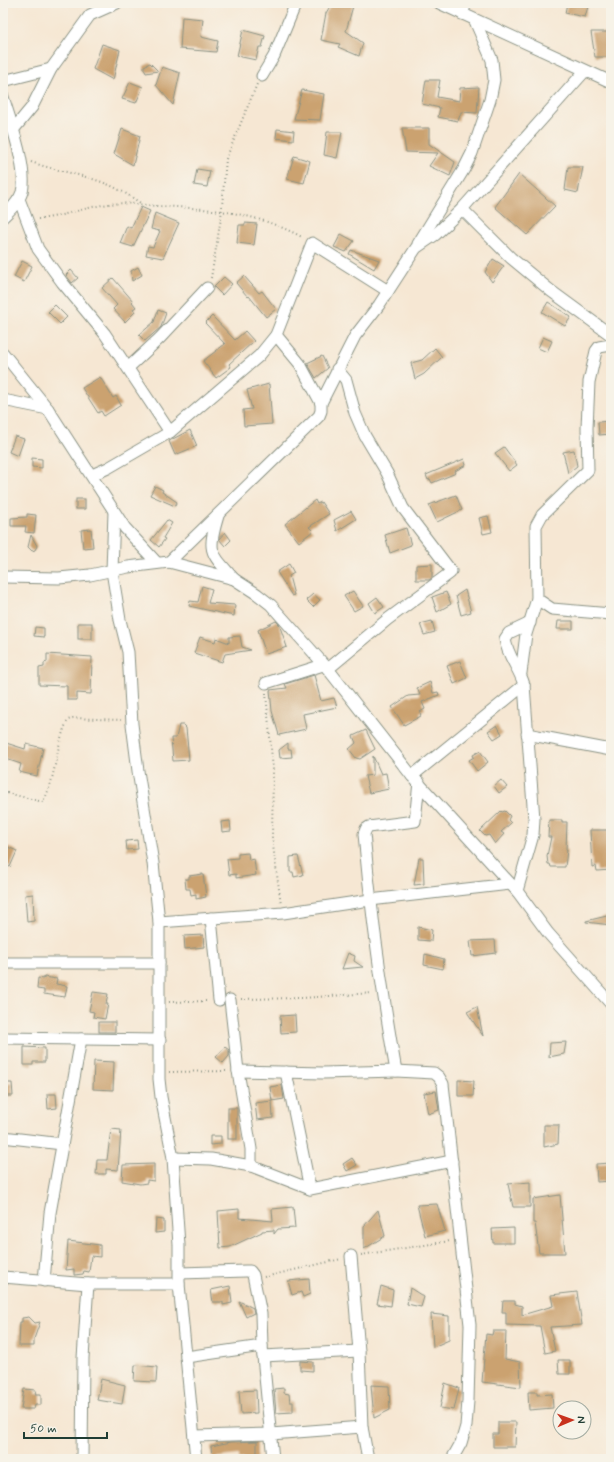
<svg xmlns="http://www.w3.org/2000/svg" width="614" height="1462" viewBox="0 0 614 1462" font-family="Mynerve,sans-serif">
  <rect width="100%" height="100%" fill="#f7f3e8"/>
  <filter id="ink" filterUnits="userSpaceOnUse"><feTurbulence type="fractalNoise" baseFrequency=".025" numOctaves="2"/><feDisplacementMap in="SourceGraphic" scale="8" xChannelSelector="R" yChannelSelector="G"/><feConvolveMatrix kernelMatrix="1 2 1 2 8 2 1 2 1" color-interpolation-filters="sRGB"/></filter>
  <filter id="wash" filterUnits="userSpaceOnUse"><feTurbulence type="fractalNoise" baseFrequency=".012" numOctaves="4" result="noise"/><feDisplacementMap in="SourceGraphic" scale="16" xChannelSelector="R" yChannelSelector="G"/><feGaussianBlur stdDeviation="0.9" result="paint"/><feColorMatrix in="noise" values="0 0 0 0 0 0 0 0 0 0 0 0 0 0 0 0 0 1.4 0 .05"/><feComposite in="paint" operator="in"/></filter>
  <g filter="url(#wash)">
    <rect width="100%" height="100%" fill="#f6e7d3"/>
    <g id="blocks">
      <g fill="#cba26f">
        <polygon points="332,3 348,3 353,6 346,31 363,43 359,56 338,47 340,44 321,40 326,13"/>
        <polygon points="567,3 589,3 585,17 565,13"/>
        <polygon points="182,17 203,19 201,37 218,41 216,52 180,49"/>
        <polygon points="243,30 265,36 262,47 259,47 256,60 237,56"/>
        <polygon points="591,32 611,32 611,57 595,57"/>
        <polygon points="102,44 120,50 113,80 93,69"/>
        <polygon points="150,63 158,71 146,73 144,69 144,66"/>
        <polygon points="162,67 180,73 173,105 156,85"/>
        <polygon points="426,80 440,80 437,97 459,101 460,88 479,87 477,113 461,112 458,121 438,117 440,108 422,104"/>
        <polygon points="130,82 143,87 136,103 122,99"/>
        <polygon points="302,90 324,94 320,120 294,119"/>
        <polygon points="402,128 429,128 429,144 455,162 450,176 429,166 438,153 406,152"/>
        <polygon points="122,129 140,136 133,165 114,154"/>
        <polygon points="277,129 294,131 293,140 276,138"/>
        <polygon points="327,132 342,132 337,158 324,155"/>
        <polygon points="294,156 310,161 304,183 287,179"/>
        <polygon points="568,167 583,167 578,193 565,190"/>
        <polygon points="197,169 210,171 207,187 194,185"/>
        <polygon points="519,174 555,206 527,235 495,207"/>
        <polygon points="141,207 150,211 133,247 120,243 127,226 131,228"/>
        <polygon points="155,213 179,223 163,258 146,255 148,246 153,247 160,231 151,229"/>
        <polygon points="245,223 257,224 254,245 237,243 239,225 245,225"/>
        <polygon points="341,234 354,241 346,252 334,247"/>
        <polygon points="351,250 379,260 374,269 349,254"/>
        <polygon points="493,259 504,266 492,282 485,272"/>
        <polygon points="22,261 32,266 24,282 14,277"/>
        <polygon points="138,267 142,275 132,281 131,271"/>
        <polygon points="71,270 78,278 72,283 66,275"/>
        <polygon points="244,276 259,293 262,291 276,309 266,317 249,296 248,297 236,283"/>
        <polygon points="224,277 232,284 222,295 214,287"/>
        <polygon points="113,278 133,301 132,302 136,307 133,309 135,312 125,322 113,309 117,305 102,288"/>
        <polygon points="548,302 571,317 565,326 542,312"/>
        <polygon points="55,305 67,317 60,324 48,312"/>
        <polygon points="158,310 166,313 161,327 145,341 139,335 154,322"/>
        <polygon points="212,316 235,340 245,331 254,341 229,364 231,367 216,378 203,361 225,344 205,323"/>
        <polygon points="543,337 552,341 547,352 538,348"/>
        <polygon points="435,348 442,357 424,374 415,379 411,363 422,360"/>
        <polygon points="322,356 328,368 316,378 307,363"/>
        <polygon points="100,377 113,398 116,396 121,405 104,416 101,411 98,413 82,388"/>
        <polygon points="269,384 272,424 244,426 243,410 252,409 247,390"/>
        <polygon points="611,421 611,434 599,435 598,422"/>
        <polygon points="190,430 197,446 175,455 169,441"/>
        <polygon points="15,436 24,439 18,456 9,452"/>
        <polygon points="504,447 517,465 509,471 495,453"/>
        <polygon points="574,450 577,466 568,473 563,452"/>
        <polygon points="32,458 42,459 42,468 32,467"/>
        <polygon points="464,459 466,465 455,471 456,473 432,483 430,479 428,480 426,475"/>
        <polygon points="155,486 163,490 162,492 177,502 175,506 150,495"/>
        <polygon points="456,495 462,510 437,522 429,505"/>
        <rect x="76" y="499" width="9" height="10"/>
        <polygon points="315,500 317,504 321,502 329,514 309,527 313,531 299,542 285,524"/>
        <polygon points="351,511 356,519 337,531 334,520"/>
        <polygon points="27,514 36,515 34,533 25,532 26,526 11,526 11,518 27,517"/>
        <polygon points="488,516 492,532 483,534 479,518"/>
        <polygon points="167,520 172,523 163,538 165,539 159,547 151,540"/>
        <polygon points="406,528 411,545 390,553 385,535"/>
        <polygon points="91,529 93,547 83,548 81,530"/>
        <polygon points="225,532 231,540 225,546 219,539"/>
        <polygon points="31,535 37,546 35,550 32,551 28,547"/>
        <polygon points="289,564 294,573 289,576 294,595 292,596 277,572"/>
        <polygon points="432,564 432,578 429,580 416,580 416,565"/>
        <polygon points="202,586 212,589 208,603 235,605 234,616 189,606 190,601 198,602"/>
        <polygon points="465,590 471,612 461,615 456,596"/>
        <polygon points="353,591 363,606 354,611 344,596"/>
        <polygon points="446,592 451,604 437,612 432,597"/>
        <polygon points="313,594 320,600 313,607 306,600"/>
        <polygon points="377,597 384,607 375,613 369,603"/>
        <polygon points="276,621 279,624 287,647 266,654 258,630"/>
        <polygon points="432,621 435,632 424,635 420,624"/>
        <polygon points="558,621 573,621 573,629 557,629"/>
        <rect x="78" y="623" width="14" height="16"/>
        <polygon points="35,627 44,628 44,637 34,636"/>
        <polygon points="240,636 242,647 251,650 225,654 222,662 194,653 200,637 215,642 216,638 229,643 229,637"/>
        <polygon points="47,654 92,657 91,694 77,693 77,700 67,700 67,686 39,685 39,668 44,667 44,663 47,662"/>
        <polygon points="460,661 467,678 454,684 447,666"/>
        <polygon points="314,675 321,701 334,698 337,707 303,714 306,729 279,735 272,711 270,690 287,688 285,684"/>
        <polygon points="430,682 433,693 438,692 439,695 422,702 425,709 420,712 421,716 404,725 392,707 408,696 420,695 417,688"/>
        <polygon points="179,725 183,725 186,728 189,760 173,761 171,738 176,738"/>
        <polygon points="497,725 502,734 494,739 488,731"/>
        <polygon points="366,730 375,749 360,759 356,758 349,749 356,743 353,736"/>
        <polygon points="3,742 25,749 26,744 43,748 37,776 19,772 21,764 3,758"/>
        <polygon points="288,743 288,749 291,749 292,757 280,758 279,750"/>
        <polygon points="480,751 488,762 477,771 469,760 474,757 473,755"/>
        <polygon points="373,756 381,774 386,773 389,789 369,793 365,776 373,775"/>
        <polygon points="501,780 507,787 499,793 494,786"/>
        <polygon points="501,811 502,812 505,811 510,816 508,820 511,823 501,832 504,834 495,844 489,835 485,836 480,831"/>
        <polygon points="549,820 562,820 562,822 567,822 566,850 567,850 565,867 551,867 550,864 548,864 547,856 551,837 548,837"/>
        <polygon points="230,821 231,831 222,832 221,822"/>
        <polygon points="590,830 611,830 611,870 597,871 596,866 592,867"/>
        <polygon points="137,840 138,849 127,850 126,841"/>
        <polygon points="3,845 17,851 10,867 3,864"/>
        <polygon points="248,853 249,860 254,859 256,875 236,878 236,874 229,875 227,859 238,858 238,854"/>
        <polygon points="298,856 303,875 294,877 293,872 290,872 290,857"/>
        <polygon points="419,858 423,858 424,884 414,885"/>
        <polygon points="203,874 206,897 196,899 196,894 191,895 190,889 186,889 185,879 189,879 189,876"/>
        <polygon points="33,894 34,921 27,922 25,895"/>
        <polygon points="611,915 611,925 586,922 586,921"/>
        <polygon points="418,927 432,930 431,941 418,940"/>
        <polygon points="203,935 204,947 185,949 184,936"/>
        <polygon points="495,940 496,953 472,956 470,941"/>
        <polygon points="348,953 355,956 354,961 363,967 342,969"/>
        <polygon points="425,954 444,959 443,969 424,965"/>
        <polygon points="44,977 57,979 56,984 67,986 65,997 44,994 44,990 37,989 38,978 44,979"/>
        <polygon points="93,992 108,994 106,1004 108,1004 105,1019 93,1017 94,1012 89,1011"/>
        <polygon points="477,1007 483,1036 467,1012"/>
        <polygon points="295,1015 296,1032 281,1033 280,1016"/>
        <rect x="99" y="1022" width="16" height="10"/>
        <polygon points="566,1042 564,1054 549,1057 550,1043"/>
        <polygon points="24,1047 45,1048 45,1062 33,1062 33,1065 24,1065"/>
        <polygon points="225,1047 229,1050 229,1056 223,1063 216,1057"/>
        <polygon points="94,1061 114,1062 113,1090 93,1089"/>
        <polygon points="458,1080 474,1081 473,1096 458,1096"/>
        <polygon points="3,1083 12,1083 13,1096 3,1096"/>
        <polygon points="282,1085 284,1099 272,1101 270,1087"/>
        <polygon points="436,1091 439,1110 428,1114 424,1093"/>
        <polygon points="47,1094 56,1094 57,1108 48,1109"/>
        <polygon points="272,1101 273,1118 257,1120 255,1103"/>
        <rect x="228" y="1108" width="9" height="31"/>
        <polygon points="544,1125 559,1125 558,1144 544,1147"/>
        <polygon points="111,1129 121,1130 118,1170 106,1169 106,1174 96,1174 97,1160 107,1160"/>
        <polygon points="210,1136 221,1136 221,1144 210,1145"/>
        <polygon points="352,1158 357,1165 347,1171 343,1164"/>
        <polygon points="611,1163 611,1181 597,1182 596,1164"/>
        <polygon points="154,1164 154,1181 147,1180 147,1183 140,1184 122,1181 123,1165"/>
        <polygon points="530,1182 530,1207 513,1207 508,1184"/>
        <polygon points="560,1195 565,1253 539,1253 535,1223 533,1223 533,1199"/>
        <polygon points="437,1204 445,1231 425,1236 417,1205"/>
        <polygon points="293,1207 295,1228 278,1229 274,1234 274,1230 262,1231 262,1232 230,1247 220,1248 218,1211 239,1209 239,1218 273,1221 272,1209"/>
        <polygon points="378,1210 385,1236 364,1249 364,1226"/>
        <polygon points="156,1219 164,1220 164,1232 155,1233"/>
        <polygon points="514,1228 514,1243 493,1243 492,1229"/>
        <polygon points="68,1241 100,1245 100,1257 91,1256 89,1272 84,1271 83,1274 74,1275 74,1269 66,1270"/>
        <polygon points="309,1279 310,1294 303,1297 301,1292 292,1295 288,1281"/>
        <polygon points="230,1286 232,1303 223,1305 223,1302 213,1302 211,1290"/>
        <polygon points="381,1286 393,1290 391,1306 377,1304"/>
        <polygon points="410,1288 424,1297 421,1307 407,1304"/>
        <polygon points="577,1292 582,1325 550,1327 555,1351 545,1353 540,1326 506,1325 506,1312 502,1312 503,1301 515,1301 515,1304 522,1306 522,1315 553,1306 551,1295"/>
        <polygon points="239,1301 253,1308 254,1313 246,1317"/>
        <polygon points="431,1314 449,1316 449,1340 433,1347"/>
        <polygon points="29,1317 35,1323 40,1322 34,1339 34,1346 19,1346 20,1322 22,1322 22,1318"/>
        <polygon points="493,1331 506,1331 505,1359 520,1362 521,1387 482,1382 486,1334 492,1335"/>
        <polygon points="558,1360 570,1360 570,1374 559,1374"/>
        <polygon points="300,1361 313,1362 313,1371 300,1370"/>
        <polygon points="135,1365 157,1367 156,1382 134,1381"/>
        <polygon points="101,1379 125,1385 122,1404 97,1400"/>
        <polygon points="445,1383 459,1388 454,1410 440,1408"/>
        <polygon points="371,1385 389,1386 390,1410 374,1418"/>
        <polygon points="284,1388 284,1393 289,1394 290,1402 293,1402 293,1412 276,1413 274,1389"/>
        <polygon points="24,1389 36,1390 35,1394 41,1394 41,1405 35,1405 34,1409 21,1409"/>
        <polygon points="256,1390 257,1413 241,1414 239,1391"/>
        <polygon points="528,1392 537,1392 537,1395 552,1394 553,1408 529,1410"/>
        <polygon points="498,1422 516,1422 515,1447 493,1447 493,1434 498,1434"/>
        <polygon points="257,1441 257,1459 239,1459 239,1455 212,1458 211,1446 231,1442"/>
      </g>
    </g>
  </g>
  <g filter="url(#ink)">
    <use href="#blocks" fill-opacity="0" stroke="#8a9284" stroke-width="1"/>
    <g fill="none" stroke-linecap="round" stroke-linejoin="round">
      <g stroke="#8a9284" stroke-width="13">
        <g id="minor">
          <polyline points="439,3 611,82"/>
          <polyline points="462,14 466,3"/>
          <polyline points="262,76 274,56 296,3"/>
          <polyline points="3,81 51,69"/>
          <path d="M3 97C10 119 28 170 22 192 19 202 10 210 3 217"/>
          <polyline points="13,130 32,107 51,69 90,15 117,3"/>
          <polyline points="19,199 38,249 62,282 105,334 170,432"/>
          <polyline points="462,209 511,258 551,291 611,335"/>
          <polyline points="418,244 464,169 472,153 490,100 494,80 492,60 475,21"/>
          <polyline points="276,335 300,364 321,403"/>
          <polyline points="3,353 48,409 125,528 157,563"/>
          <polyline points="129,367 160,338 207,288"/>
          <polyline points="3,400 48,409"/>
          <polyline points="92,475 108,468 170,432 259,356 276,335 312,243 388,291"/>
          <polyline points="114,512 112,571 120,620 128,652 132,724 138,771 153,863 159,922 159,1079 161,1097 173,1158 179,1245 179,1284 196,1459"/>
          <path d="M218 516C207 552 210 552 234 579"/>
          <polyline points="169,562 319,416 321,411 321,403 355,336 379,305 416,248 435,235 462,209 585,71"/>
          <polyline points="3,577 59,578 90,575 128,567 169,562 234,579 257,594 271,605 328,669 412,776 517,891 548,933 611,1004"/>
          <polyline points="537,599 552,609 611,614"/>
          <polyline points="328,669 388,619 450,573 451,571 403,508 387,473 365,436 355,413 346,380 337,369"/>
          <polyline points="521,673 526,634 537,599 536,526 542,515 588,470 587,428 589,382 596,351 599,347 611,345"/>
          <polyline points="266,683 323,665"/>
          <polyline points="527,734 611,750"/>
          <polyline points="412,776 524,685"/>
          <path d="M517 891 533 835 534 819 524 685C520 669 507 656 505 639L509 633 530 623"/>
          <polyline points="211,918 219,1000"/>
          <polyline points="159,922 283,913 370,900 510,884"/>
          <polyline points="3,963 159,963"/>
          <polyline points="230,1000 238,1071 251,1149 251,1166"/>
          <polyline points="3,1038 160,1040"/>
          <path d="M238 1071 323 1073 396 1071C382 992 371 914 364 834L366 829 369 827 415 821 419 782"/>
          <polyline points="396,1071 434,1073 439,1077 443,1084 470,1325 468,1401 466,1426 461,1443 452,1459"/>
          <polyline points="286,1072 310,1189"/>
          <polyline points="3,1137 62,1144"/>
          <polyline points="173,1158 211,1159 251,1166 310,1189 452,1161"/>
          <polyline points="351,1256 359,1351 362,1427 368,1459"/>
          <polyline points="180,1273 246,1271 250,1271 253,1275 261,1314 262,1346 273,1459"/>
          <polyline points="3,1277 88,1284 179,1284"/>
          <polyline points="44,1281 50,1213 81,1039"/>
          <polyline points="263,1356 359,1351"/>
          <polyline points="186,1357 262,1346"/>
          <polyline points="194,1436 271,1434 362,1427"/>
          <polyline points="82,1459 83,1358 88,1284"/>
        </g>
      </g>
      <g stroke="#8a9284" stroke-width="2" stroke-dasharray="1 3" stroke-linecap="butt">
        <path d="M31 162C56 171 82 174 107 184 119 189 130 196 142 204"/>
        <path d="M38 219C62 217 85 207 109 204 126 202 142 205 158 206 213 209 252 211 302 237"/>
        <polyline points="211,278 221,218 226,159 257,84"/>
        <polyline points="266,693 273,770 272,838 281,904"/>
        <path d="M3 792 43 802C57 777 55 745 68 720L73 718 121 720"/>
        <polyline points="241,999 302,998 372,993"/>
        <polyline points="169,1002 209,1001"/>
        <polyline points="169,1072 227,1071"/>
        <polyline points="361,1255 450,1241"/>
        <polyline points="264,1277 341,1259"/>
      </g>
      <use href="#minor" stroke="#fff" stroke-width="11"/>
    </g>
  </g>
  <rect width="614" height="1462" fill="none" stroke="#f7f3e8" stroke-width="16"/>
  <g transform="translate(572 1420) rotate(88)"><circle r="19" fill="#f7f3e8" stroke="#a1aaa0"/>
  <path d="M0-3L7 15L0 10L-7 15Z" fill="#c8321e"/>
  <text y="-6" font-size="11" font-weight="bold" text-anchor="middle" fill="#1f3d34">N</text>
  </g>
  <path d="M24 1432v6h83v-6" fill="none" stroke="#1f3d34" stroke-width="2"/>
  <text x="30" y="1432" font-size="12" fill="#1f3d34" stroke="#f7f3e8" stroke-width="3" paint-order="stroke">50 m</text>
</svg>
